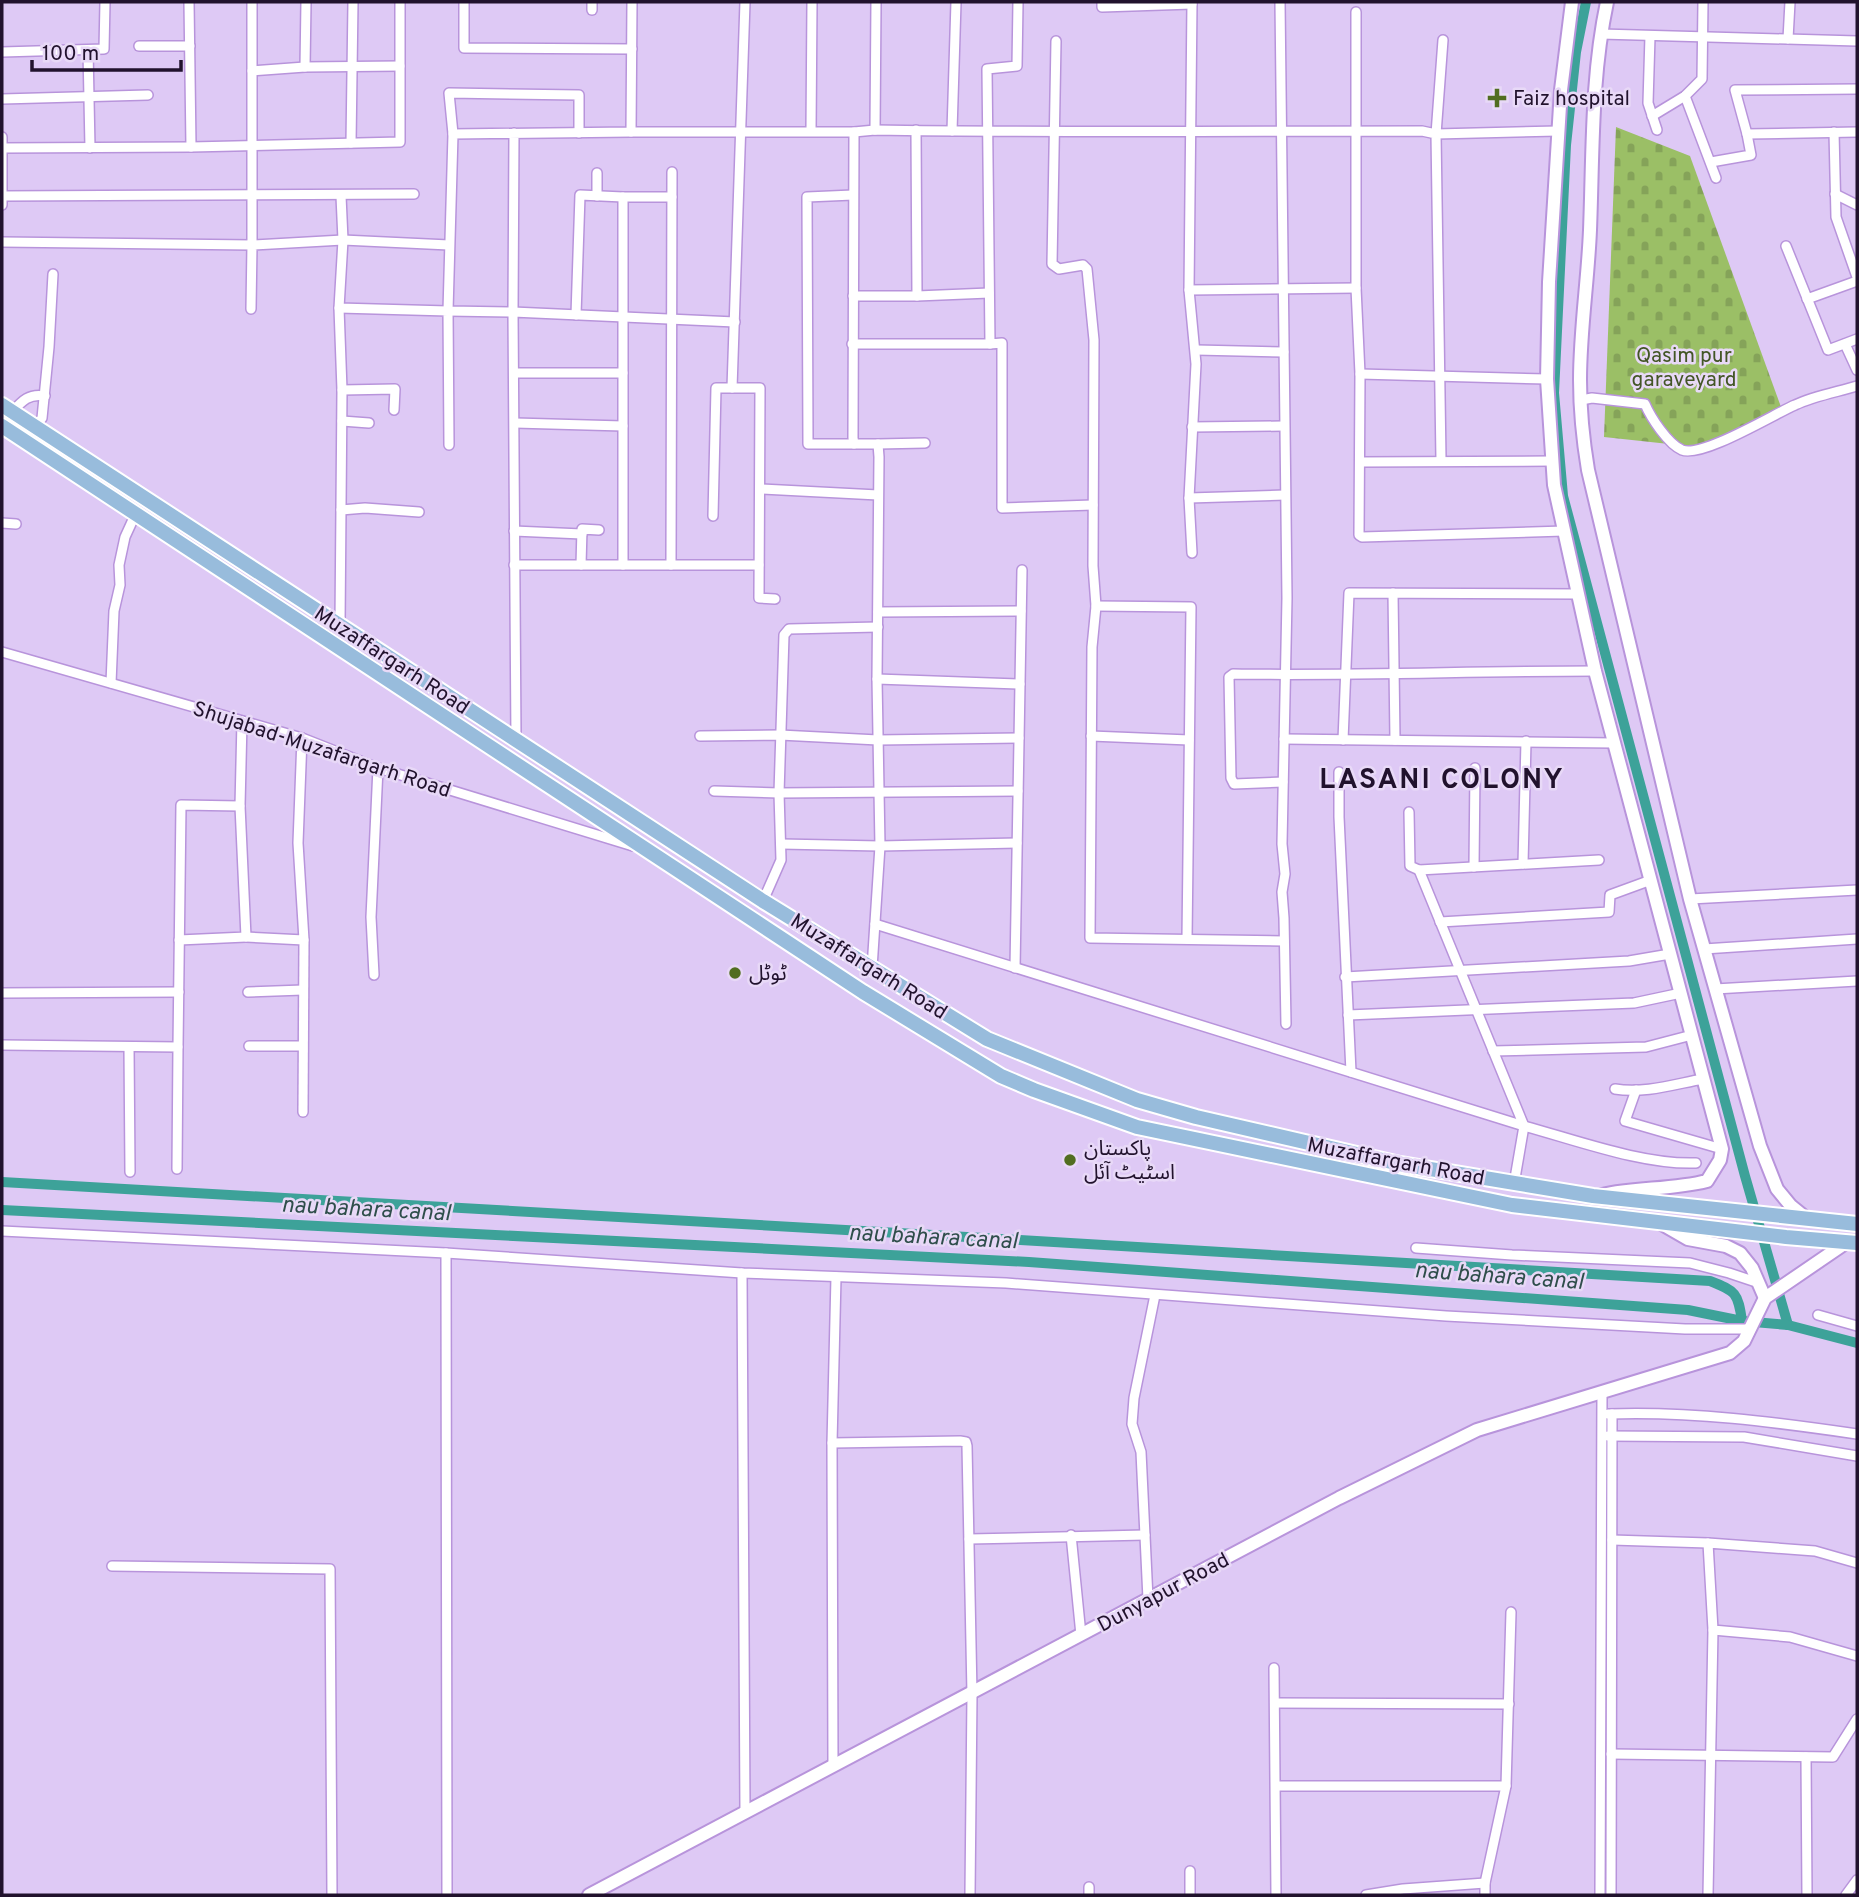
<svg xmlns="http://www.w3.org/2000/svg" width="1859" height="1897" viewBox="0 0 1859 1897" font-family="Overpass,'Noto Sans Arabic',sans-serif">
  <defs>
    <pattern id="cemetery-stones" width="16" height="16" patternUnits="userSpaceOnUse" patternTransform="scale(1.75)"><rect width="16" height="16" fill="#9bbf66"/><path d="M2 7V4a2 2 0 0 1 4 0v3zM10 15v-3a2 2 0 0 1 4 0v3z" fill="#85a359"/></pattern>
  </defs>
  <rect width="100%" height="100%" fill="#dec9f5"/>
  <polygon fill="url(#cemetery-stones)" points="1616,127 1690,156 1781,407 1706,448 1604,437"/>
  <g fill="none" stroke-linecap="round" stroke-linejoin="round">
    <g stroke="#3da299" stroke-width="10">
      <polyline points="1586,2 1576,52 1566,145 1554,393 1563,496 1745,1176 1788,1325"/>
      <path d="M2 1182C571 1212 1141 1248 1710 1281 1736 1291 1738 1293 1742 1321"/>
      <polyline points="2,1210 1029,1262 1688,1310 1742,1321 1788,1325 1857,1343"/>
    </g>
    <g stroke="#b894db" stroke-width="12">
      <g id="street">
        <polyline points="189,2 191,147"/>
        <polyline points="464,2 464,48 632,49"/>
        <polyline points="592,2 592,10"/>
        <polyline points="1018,2 1017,66 987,69 990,344 1002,343 1002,508 1093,505"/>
        <polyline points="1102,2 1102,7 1192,4"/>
        <polyline points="1192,2 1189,290 1196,364 1189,498 1192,553"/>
        <polyline points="1280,2 1287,598 1282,844 1285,874 1282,892 1284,918 1286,1024"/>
        <polyline points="1356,12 1356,288 1360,374 1359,535 1362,537 1564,531"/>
        <polyline points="1601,34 1857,41"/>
        <polyline points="1650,36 1648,103 1657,130"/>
        <polyline points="1788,39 1790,2"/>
        <polyline points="1443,40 1436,134 1558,131"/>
        <polyline points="1056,41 1052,264 1059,269 1083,265 1087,269 1094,340 1093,566 1096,606 1092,647 1090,938 1284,941"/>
        <polyline points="139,46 190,46"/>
        <polyline points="88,50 90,148"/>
        <polyline points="2,52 104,49 105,2"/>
        <polyline points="305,67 306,2"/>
        <polyline points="252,71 305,67 400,66"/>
        <polyline points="1857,89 1735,90 1747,134 1857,132"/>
        <polyline points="1685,96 1716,178"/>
        <polyline points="2,99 148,95"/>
        <polyline points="1652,116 1685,96 1702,79 1703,2"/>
        <polyline points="875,130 876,2"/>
        <polyline points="811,131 812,2"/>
        <polyline points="952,131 956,2"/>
        <path d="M631 132H854L875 130C1057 133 1239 131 1422 131L1436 134 1441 460"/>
        <polyline points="854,132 853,438 854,444 878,444 879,457 877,679 880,846 872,968"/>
        <polyline points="1834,132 1836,217 1857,277"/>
        <polyline points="514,133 513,312 448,311 453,134 631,132 632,2"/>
        <polyline points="453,134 449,93 579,95 579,133"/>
        <polyline points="2,137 2,205"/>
        <polyline points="351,143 353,2"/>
        <polyline points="2,148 191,147 400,142 400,2"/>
        <polyline points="1711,162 1751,155 1747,134"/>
        <polyline points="1835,194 1857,205"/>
        <polyline points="853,195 807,197 808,444 854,444"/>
        <polyline points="2,196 414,194"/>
        <polyline points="341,196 343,240 339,308 448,311 449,445"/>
        <polyline points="597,196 597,173"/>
        <polyline points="2,242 252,245 252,2"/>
        <polyline points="1786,246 1828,350 1857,339"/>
        <polyline points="1189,290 1356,288"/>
        <polyline points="853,296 917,296 916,130"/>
        <polyline points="917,296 989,293"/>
        <polyline points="1807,299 1857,281"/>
        <polyline points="339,308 342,390 340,624"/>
        <polyline points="251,309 252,245 343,240 449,245"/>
        <polyline points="576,315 580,195 623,197"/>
        <polyline points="852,344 990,344"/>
        <polyline points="1845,344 1857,370"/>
        <polyline points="1196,350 1284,352"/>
        <polyline points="514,373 623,373"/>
        <polyline points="1360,374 1547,379"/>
        <polyline points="732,388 745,2"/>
        <polyline points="342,390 395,389 394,410"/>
        <path d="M1581 400 1592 398 1645 404C1651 418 1668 444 1682 450 1702 458 1774 414 1795 405 1814 396 1837 392 1857 386"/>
        <path d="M12 412C22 401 29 393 45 396"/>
        <polyline points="342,421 369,423"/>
        <polyline points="515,423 623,426"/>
        <polyline points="35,427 42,418 49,347 53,274"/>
        <polyline points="1192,427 1283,426"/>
        <polyline points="878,444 925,443"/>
        <polyline points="1360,462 1552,461"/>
        <polyline points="760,489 878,495"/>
        <polyline points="1189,498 1285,495"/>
        <polyline points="341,510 365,508 419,512"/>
        <polyline points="713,516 716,388 760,388 759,598 775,599"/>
        <polyline points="2,523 16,524"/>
        <polyline points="514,531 582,534"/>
        <polyline points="514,565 759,565"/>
        <polyline points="581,565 582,529 599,530"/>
        <polyline points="623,565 623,197 672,197"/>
        <polyline points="671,565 672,172"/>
        <polyline points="1393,593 1395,740"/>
        <polyline points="1096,606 1191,607 1187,939"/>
        <polyline points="878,612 1021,611"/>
        <polyline points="2,652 302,738 378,768 633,846"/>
        <polyline points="877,679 1020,684"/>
        <polyline points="111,683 114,611 120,585 119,565 125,537 136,513"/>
        <polyline points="700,736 780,735 878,740 1019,738"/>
        <polyline points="1091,736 1189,740"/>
        <polyline points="1284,739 1614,743"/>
        <polyline points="516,740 513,312 735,322"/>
        <polyline points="1343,740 1349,593 1578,594"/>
        <polyline points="1339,772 1339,817 1351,1072"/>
        <path d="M1283 782 1234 784 1231 778 1229 677 1233 674C1354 676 1474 671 1595 671"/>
        <polyline points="714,791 779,793 1018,791"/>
        <polyline points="1409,812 1410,866 1419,870 1599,860"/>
        <polyline points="781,844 880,846 1017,843"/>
        <polyline points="1523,864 1526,741"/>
        <polyline points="1474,867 1475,768"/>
        <polyline points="1419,870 1524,1126 1514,1184"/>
        <polyline points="1690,899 1857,890"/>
        <polyline points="763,901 781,860 779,793 784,635 789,629 878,627"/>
        <polyline points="1440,922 1609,912 1610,895 1651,880"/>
        <path d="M875 924 1524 1126C1576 1140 1643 1165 1696 1163"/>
        <polyline points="246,937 304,940 298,843 302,738"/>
        <polyline points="179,940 246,937 240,806"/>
        <polyline points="1704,949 1857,939"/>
        <polyline points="1015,968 1022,570"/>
        <polyline points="374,975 371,917 378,768"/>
        <polyline points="1345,977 1629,961 1670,954"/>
        <polyline points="1715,989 1857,981"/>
        <polyline points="248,992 303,990"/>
        <polyline points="2,993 179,992"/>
        <polyline points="1348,1015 1634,1003 1681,993"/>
        <polyline points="2,1045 178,1047 177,1169"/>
        <polyline points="249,1046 302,1046"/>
        <polyline points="129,1047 130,1172"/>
        <polyline points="178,1047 181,805 240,806 242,721"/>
        <polyline points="1493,1051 1646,1047 1692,1035"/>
        <path d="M1615 1089C1644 1094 1675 1084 1703 1079"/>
        <polyline points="1636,1090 1625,1121 1722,1149"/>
        <polyline points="303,1112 304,940"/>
        <polyline points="2,1231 446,1253 742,1273 1006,1283 1446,1316 1685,1329 1751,1329"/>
        <polyline points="1416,1248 1512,1255 1690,1263 1729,1273 1759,1283"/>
        <polyline points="446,1253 447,1895"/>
        <polyline points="742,1273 745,1812"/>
        <polyline points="1818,1315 1857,1326"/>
        <path d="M1608 1414C1692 1411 1774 1422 1857 1434"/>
        <polyline points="1608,1436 1744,1437 1857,1456"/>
        <polyline points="832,1443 960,1441 966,1442 967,1446 972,1694 970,1895"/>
        <polyline points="1071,1535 1081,1635"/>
        <polyline points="969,1539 1145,1535"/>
        <polyline points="1612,1540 1708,1543"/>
        <polyline points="1857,1563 1815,1551 1708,1543 1713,1630 1790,1637 1857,1656"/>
        <polyline points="112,1566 330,1569 332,1895"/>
        <polyline points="1148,1599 1141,1452 1132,1424 1134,1398 1155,1295"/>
        <polyline points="1274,1668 1276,1895"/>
        <polyline points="1275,1703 1509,1704"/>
        <polyline points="1611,1754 1833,1757 1857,1719"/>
        <polyline points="1806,1757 1807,1895"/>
        <polyline points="833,1766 832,1443 836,1277"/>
        <polyline points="1276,1786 1506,1786"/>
        <polyline points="1190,1871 1190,1895"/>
        <polyline points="1089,1895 1089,1887"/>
        <polyline points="1366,1895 1403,1889 1485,1883"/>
        <polyline points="1485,1895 1485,1883 1506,1786 1511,1612"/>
        <polyline points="1600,1895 1602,1392"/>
        <polyline points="1611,1895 1612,1414"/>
        <polyline points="1708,1895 1713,1630"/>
        <polyline points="1846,1895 1857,1880"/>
      </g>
    </g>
    <g stroke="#b894db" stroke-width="16">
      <g id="secondary">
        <path d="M1572 2 1561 90 1549 282 1547 379 1554 485 1595 671 1722 1149 1720 1160 1707 1181C1672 1190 1636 1187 1602 1195"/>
        <path d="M1607 2C1591 77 1593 153 1590 230 1588 280 1580 330 1580 380 1580 410 1583 440 1588 470L1690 899 1760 1146 1777 1189 1791 1206 1807 1219"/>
        <polyline points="1662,1224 1688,1239 1726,1246 1740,1253 1752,1268 1765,1298"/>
        <polyline points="589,1895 1339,1498 1477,1430 1730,1353 1744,1341 1765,1298 1847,1242"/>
      </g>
    </g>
    <g stroke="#fff" stroke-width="18">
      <g id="primary">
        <polyline points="2,405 763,901 987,1039 1137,1100 1196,1117 1400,1164 1593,1196 1857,1224"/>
        <polyline points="2,426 863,992 1001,1076 1034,1090 1137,1127 1512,1205 1786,1237 1857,1243"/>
      </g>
    </g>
    <use href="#street" stroke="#fff" stroke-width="9"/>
    <use href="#secondary" stroke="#fff" stroke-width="12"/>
    <use href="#primary" stroke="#98bcdc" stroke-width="14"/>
  </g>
  <g fill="#516d20" stroke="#e8d9f7" stroke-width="2.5">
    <path d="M1493.5 87.5h7v7h7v7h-7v7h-7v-7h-7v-7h7z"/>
    <circle cx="735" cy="973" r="7"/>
    <circle cx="1070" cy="1160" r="7"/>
  </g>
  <g text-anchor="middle" stroke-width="5" stroke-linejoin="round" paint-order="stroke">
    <g font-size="21" fill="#21122d" stroke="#e8d9f7" text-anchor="start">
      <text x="1513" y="105">Faiz hospital</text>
      <text x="749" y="980">ٹوٹل</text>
      <text x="1084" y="1155">پاکستان<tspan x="1084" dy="24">اسٹیٹ آئل</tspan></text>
    </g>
    <g font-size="21" fill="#435626" stroke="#e8d9f7">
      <text x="1684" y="362">Qasim pur<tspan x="1684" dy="24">garaveyard</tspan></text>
    </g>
    <g font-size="21" fill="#21122d" stroke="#e8d9f7">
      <text transform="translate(392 660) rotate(33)" y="7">Muzaffargarh Road</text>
      <text transform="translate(322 749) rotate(18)" y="7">Shujabad-Muzafargarh Road</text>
      <text transform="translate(869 966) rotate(32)" y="7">Muzaffargarh Road</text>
      <text transform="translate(1396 1161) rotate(11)" y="7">Muzaffargarh Road</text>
      <text transform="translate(1163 1592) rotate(-28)" y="7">Dunyapur Road</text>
    </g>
    <g font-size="23" font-style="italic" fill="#2f4e4b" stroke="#e8d9f7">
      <text transform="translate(366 1208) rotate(3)" y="8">nau bahara canal</text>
      <text transform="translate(933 1236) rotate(3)" y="8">nau bahara canal</text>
      <text transform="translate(1499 1275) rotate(4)" y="8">nau bahara canal</text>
    </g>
    <g font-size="28" font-weight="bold" letter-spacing="2" fill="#21122d" stroke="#e8d9f7">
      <text x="1442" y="788">LASANI COLONY</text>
    </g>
  </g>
  <rect width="1859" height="1897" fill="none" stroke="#21122d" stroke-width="7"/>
  <path d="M32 60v10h149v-10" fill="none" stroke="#21122d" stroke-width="3.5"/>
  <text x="42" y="60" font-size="21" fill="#21122d" stroke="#e8d9f7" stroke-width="5" paint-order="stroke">100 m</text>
</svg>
